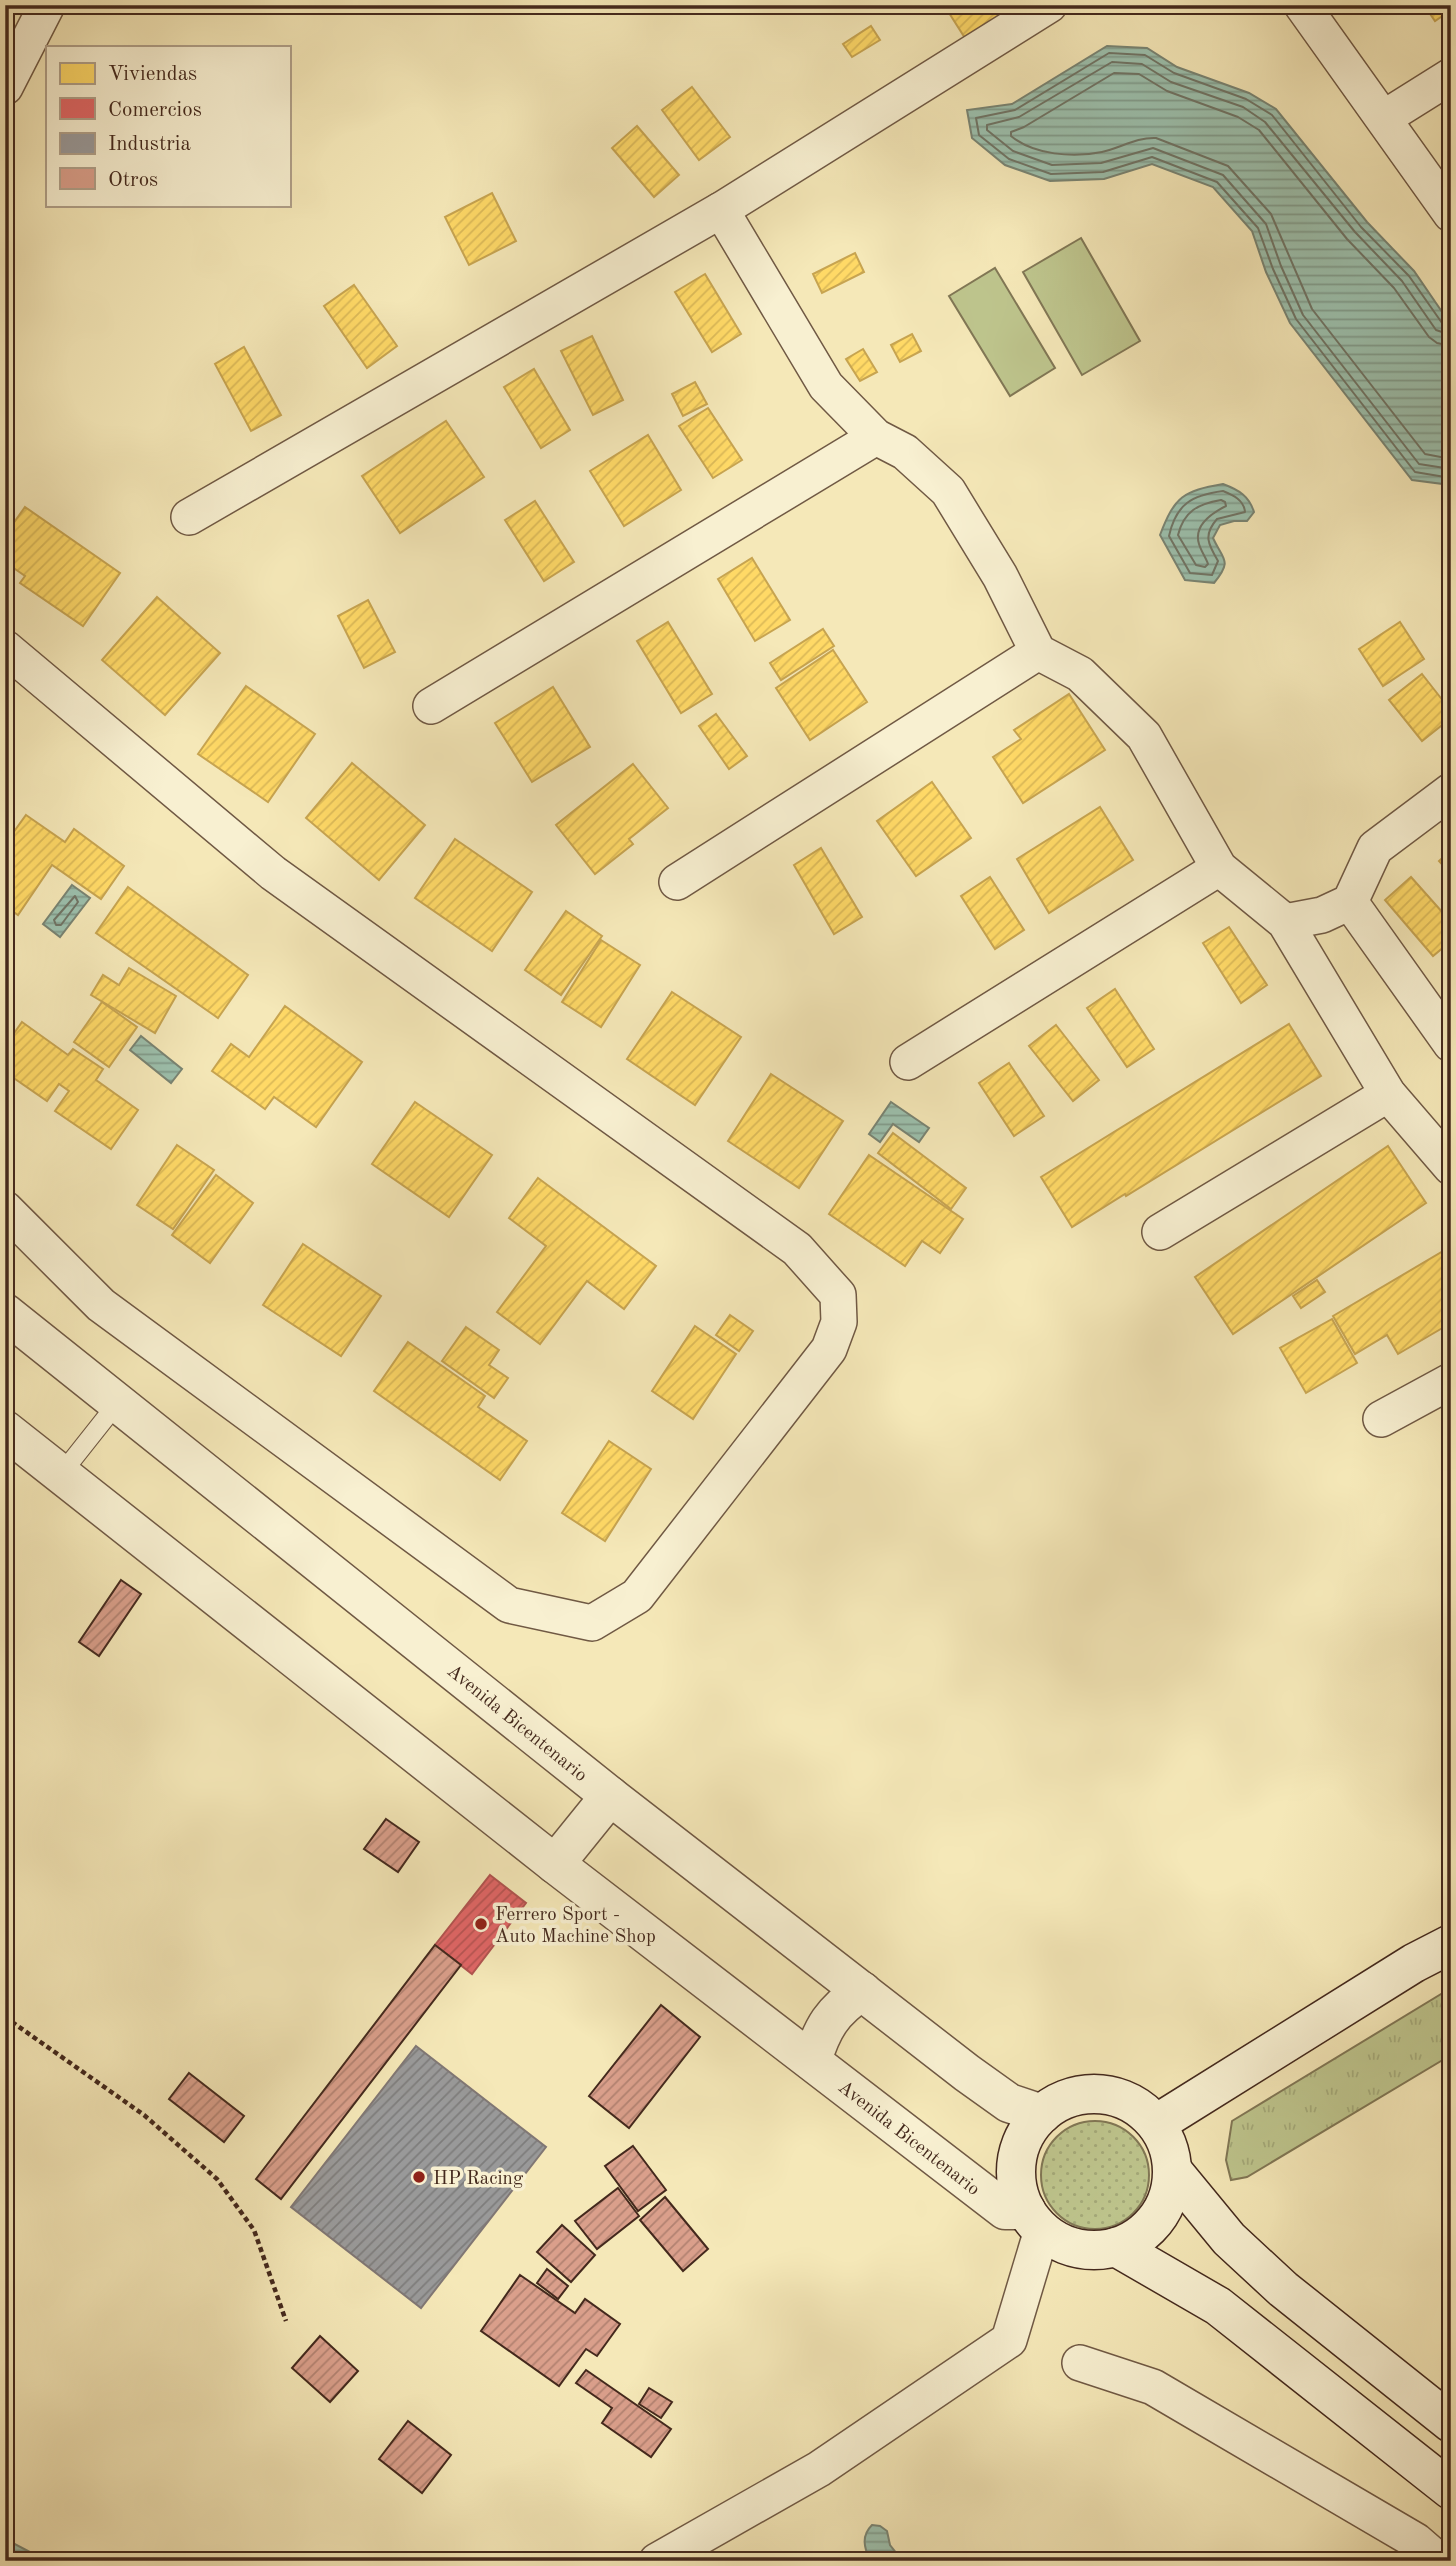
<svg xmlns="http://www.w3.org/2000/svg" width="1456" height="2566" viewBox="0 0 1456 2566" font-family="'Old Standard TT',serif">
  <defs>
    <pattern id="grass-dots" width="8" height="8" patternUnits="userSpaceOnUse" patternTransform="scale(1.75)"><rect width="8" height="8" fill="#bec58d"/><path d="M2 2h.1M6 6h.1" fill="none" stroke="#a4a979" stroke-width="1.8" stroke-linecap="round"/></pattern>
    <pattern id="park-tufts" width="24" height="20" patternUnits="userSpaceOnUse" patternTransform="scale(1.75)"><rect width="24" height="20" fill="#bec58d"/><path d="M3 7l-1-3M5 7V3M7 7l1-3M15 17l-1-3M17 17v-4M19 17l1-3" fill="none" stroke="#a4a979"/></pattern>
    <pattern id="water-rules" width="6" height="5" patternUnits="userSpaceOnUse" patternTransform="scale(1.75)"><rect width="6" height="5" fill="#9cc0ad"/><path d="M0 2.5h6" fill="none" stroke="#819c8c"/></pattern>
    <pattern id="homes-hatch" width="6" height="6" patternUnits="userSpaceOnUse" patternTransform="scale(1.75)"><rect width="6" height="6" fill="#ffd966"/><path d="M-1 1l2-2M0 6l6-6M5 7l2-2" fill="none" stroke="#dcba58"/></pattern>
    <pattern id="shops-hatch" width="6" height="6" patternUnits="userSpaceOnUse" patternTransform="scale(1.75)"><rect width="6" height="6" fill="#e06666"/><path d="M-1 1l2-2M0 6l6-6M5 7l2-2" fill="none" stroke="#b75453"/></pattern>
    <pattern id="industry-hatch" width="6" height="6" patternUnits="userSpaceOnUse" patternTransform="scale(1.75)"><rect width="6" height="6" fill="#999"/><path d="M-1 1l2-2M0 6l6-6M5 7l2-2" fill="none" stroke="#7e7d7c"/></pattern>
    <pattern id="building-hatch" width="6" height="6" patternUnits="userSpaceOnUse" patternTransform="scale(1.75)"><rect width="6" height="6" fill="#da9f8b"/><path d="M-1 1l2-2M0 6l6-6M5 7l2-2" fill="none" stroke="#b28271"/></pattern>
  </defs>
  <rect width="100%" height="100%" fill="#f5e8b8"/>
  <filter id="stains"><feTurbulence type="fractalNoise" baseFrequency=".00286" numOctaves="4"/><feColorMatrix values="0 0 0 0 .2 0 0 0 0 .09 0 0 0 0 .02 0 0 0 .5 -.17"/></filter>
  <radialGradient id="worn" r=".72"><stop offset=".6" stop-color="#630" stop-opacity="0"/><stop offset="1" stop-color="#630" stop-opacity=".3"/></radialGradient>
  <circle fill="url(#grass-dots)" stroke="#817755" stroke-width="2" cx="1095" cy="2175" r="54"/>
  <polygon fill="url(#park-tufts)" stroke="#817755" stroke-width="2" points="1451,1988 1451,2055 1247,2177 1231,2180 1226,2160 1232,2121"/>
  <g fill="#bec58d" stroke="#817755" stroke-width="2">
    <polygon points="1081,238 1140,341 1082,375 1023,272"/>
    <polygon points="995,268 1055,368 1010,396 949,296"/>
  </g>
  <g fill="url(#water-rules)" stroke="#798473" stroke-width="2">
    <polygon points="1107,46 1147,48 1177,67 1249,93 1276,109 1367,222 1414,271 1451,325 1451,485 1412,480 1290,323 1266,272 1252,231 1213,187 1152,164 1104,179 1050,181 1005,165 972,138 967,110 1012,104"/>
    <path d="M1223 484C1239 490 1249 496 1254 512L1247 521H1234L1220 525 1213 538C1223 560 1233 560 1214 583L1185 580 1160 535C1175 496 1183 491 1223 484Z"/>
    <polygon points="72,885 90,898 60,937 43,924"/>
    <polygon points="141,1036 182,1069 171,1083 130,1050"/>
    <polygon points="891,1102 929,1128 919,1142 893,1124 880,1142 869,1134"/>
    <path d="M872 2525 880 2526 887 2531 890 2545 897 2554 898 2561H870C864 2547 861 2536 872 2525Z"/>
    <polygon points="5,2542 11,2542 47,2561 5,2561"/>
  </g>
  <g fill="url(#homes-hatch)" stroke="#c7a450" stroke-width="2">
    <polygon points="944,5 994,5 1000,15 965,38"/>
    <polygon points="1424,5 1451,5 1451,10 1435,21"/>
    <polygon points="871,26 880,40 852,57 843,44"/>
    <polygon points="692,87 730,137 699,160 662,110"/>
    <polygon points="637,126 679,175 654,197 612,148"/>
    <polygon points="492,193 516,241 469,265 445,217"/>
    <polygon points="855,253 864,272 822,293 813,274"/>
    <polygon points="705,274 741,334 712,352 675,292"/>
    <polygon points="354,285 397,346 367,368 324,306"/>
    <polygon points="912,334 921,351 900,362 891,345"/>
    <polygon points="592,336 623,400 593,415 561,351"/>
    <polygon points="244,347 281,415 251,431 215,364"/>
    <polygon points="863,349 877,372 860,381 846,359"/>
    <polygon points="534,369 570,430 541,448 504,387"/>
    <polygon points="695,382 707,404 683,416 672,394"/>
    <polygon points="708,408 742,460 713,478 679,426"/>
    <polygon points="446,421 484,477 400,533 362,476"/>
    <polygon points="648,435 681,490 624,526 590,471"/>
    <polygon points="535,501 574,562 544,581 505,520"/>
    <polygon points="25,507 120,573 83,626 20,583 25,576 5,562 5,535"/>
    <polygon points="752,558 790,620 755,641 718,579"/>
    <polygon points="157,597 220,653 165,715 102,660"/>
    <polygon points="368,600 395,652 364,668 338,616"/>
    <polygon points="668,622 712,694 681,713 637,641"/>
    <polygon points="1400,622 1424,659 1383,686 1359,649"/>
    <polygon points="823,629 834,646 781,680 770,663"/>
    <polygon points="833,650 867,702 810,740 776,688"/>
    <polygon points="1422,674 1451,711 1451,718 1422,741 1389,700"/>
    <polygon points="246,686 315,734 268,802 198,754"/>
    <polygon points="553,687 590,747 532,782 495,723"/>
    <polygon points="1069,694 1105,750 1023,803 993,757 1021,739 1014,730"/>
    <polygon points="716,714 747,756 729,769 699,726"/>
    <polygon points="352,763 425,825 379,880 306,818"/>
    <polygon points="633,764 668,808 629,839 633,844 595,874 556,825"/>
    <polygon points="932,782 971,838 916,876 877,821"/>
    <polygon points="1100,807 1133,860 1049,913 1017,859"/>
    <polygon points="26,815 65,842 74,829 124,866 101,899 52,865 18,915 5,906 5,844"/>
    <polygon points="455,839 532,892 492,951 415,898"/>
    <polygon points="821,848 862,917 834,934 794,865"/>
    <polygon points="1451,850 1451,874 1439,861"/>
    <polygon points="990,877 1024,930 995,949 961,896"/>
    <polygon points="1411,877 1451,922 1451,941 1433,956 1385,900"/>
    <polygon points="128,887 248,975 218,1018 96,933"/>
    <polygon points="566,911 602,936 561,995 525,970"/>
    <polygon points="1229,927 1267,985 1241,1003 1203,943"/>
    <polygon points="601,940 640,965 601,1027 562,1002"/>
    <polygon points="1451,964 1451,979 1444,969"/>
    <polygon points="129,968 176,996 155,1033 91,995 103,975 119,985"/>
    <polygon points="1115,989 1154,1049 1127,1067 1087,1008"/>
    <polygon points="672,992 741,1037 695,1105 627,1059"/>
    <polygon points="102,1002 137,1027 109,1067 74,1042"/>
    <polygon points="285,1006 362,1062 316,1127 274,1097 265,1109 212,1071 231,1044 249,1057"/>
    <polygon points="22,1022 68,1055 73,1049 103,1069 96,1080 138,1110 111,1149 55,1111 69,1091 59,1084 47,1101 5,1072 5,1046"/>
    <polygon points="1289,1024 1321,1076 1126,1196 1125,1194 1072,1227 1041,1177"/>
    <polygon points="1056,1025 1099,1080 1073,1101 1029,1046"/>
    <polygon points="1009,1063 1044,1116 1014,1136 979,1083"/>
    <polygon points="771,1074 843,1121 799,1188 728,1141"/>
    <polygon points="415,1102 492,1155 449,1217 372,1164"/>
    <polygon points="893,1133 966,1188 951,1209 878,1153"/>
    <polygon points="177,1145 214,1170 173,1229 137,1205"/>
    <polygon points="1388,1146 1426,1203 1233,1334 1195,1277"/>
    <polygon points="869,1155 963,1219 940,1253 922,1241 905,1266 829,1214"/>
    <polygon points="216,1175 253,1203 210,1263 172,1235"/>
    <polygon points="538,1178 656,1266 624,1309 587,1281 540,1344 497,1312 546,1246 509,1218"/>
    <polygon points="303,1244 381,1296 341,1356 263,1305"/>
    <polygon points="1450,1247 1451,1323 1398,1354 1387,1335 1355,1354 1333,1316"/>
    <polygon points="1317,1280 1325,1292 1301,1308 1293,1296"/>
    <polygon points="730,1315 753,1331 739,1351 716,1335"/>
    <polygon points="1332,1319 1357,1363 1306,1393 1280,1348"/>
    <polygon points="695,1326 736,1354 693,1419 652,1391"/>
    <polygon points="466,1327 499,1350 489,1365 508,1378 494,1398 442,1361"/>
    <polygon points="408,1342 485,1396 478,1407 527,1441 500,1480 374,1391"/>
    <polygon points="609,1441 651,1469 605,1541 562,1513"/>
  </g>
  <polygon fill="url(#shops-hatch)" stroke="#b15450" stroke-width="2" points="490,1875 526,1903 472,1974 435,1945"/>
  <polygon fill="url(#industry-hatch)" stroke="#807774" stroke-width="2" points="416,2046 546,2147 421,2308 291,2207"/>
  <g fill="none" stroke-linecap="round" stroke-linejoin="round">
    <g stroke="#707465" stroke-width="2">
      <polyline points="1451,327 1442,323 1409,276 1361,227 1272,115 1246,99 1174,73 1145,55 1109,53 1015,110 976,118 979,135 1009,159 1051,174 1103,172 1152,157 1217,182 1258,228 1273,269 1296,319 1415,472 1451,478"/>
      <polyline points="1451,335 1436,330 1402,281 1355,232 1265,122 1243,107 1171,82 1142,64 1112,62 1019,117 987,125 987,130 1013,151 1052,165 1101,163 1153,148 1223,175 1266,224 1281,266 1303,315 1419,464 1451,469"/>
      <path d="M1451 346 1437 343 1429 337 1394 288 1347 239 1259 130 1238 117 1167 91 1139 74 1114 73 1024 127 1011 132V136C1034 155 1073 158 1102 152 1120 148 1137 137 1156 138L1228 166 1271 214 1312 309 1425 454 1451 459"/>
      <path d="M1223 491C1233 495 1244 500 1245 512L1217 519C1203 535 1208 544 1218 561L1212 575 1190 573 1169 536C1176 504 1192 495 1223 491Z"/>
      <path d="M1221 500 1225 502 1226 506C1212 513 1193 525 1199 544 1201 551 1206 558 1208 564L1205 567 1196 565 1178 535C1184 511 1198 504 1221 500Z"/>
      <polygon points="75,896 78,902 61,925 56,925 54,920"/>
    </g>
  </g>
  <g fill="url(#building-hatch)" stroke="#44291d" stroke-width="2">
    <polygon points="121,1580 141,1594 99,1656 79,1642"/>
    <polygon points="386,1819 419,1842 398,1872 364,1849"/>
    <polygon points="435,1945 461,1965 281,2199 256,2179"/>
    <polygon points="661,2005 700,2037 629,2128 589,2096"/>
    <polygon points="189,2073 244,2116 224,2142 169,2099"/>
    <polygon points="633,2146 666,2190 638,2211 605,2166"/>
    <polygon points="618,2188 639,2216 597,2249 575,2221"/>
    <polygon points="665,2197 708,2249 683,2271 640,2220"/>
    <polygon points="562,2225 595,2255 571,2282 537,2252"/>
    <polygon points="547,2269 568,2286 558,2299 537,2283"/>
    <polygon points="520,2275 575,2313 585,2299 620,2324 597,2356 586,2349 559,2386 481,2331"/>
    <polygon points="320,2336 358,2371 330,2402 292,2368"/>
    <polygon points="586,2370 671,2429 651,2457 602,2423 612,2408 576,2383"/>
    <polygon points="649,2388 672,2402 661,2418 639,2404"/>
    <polygon points="408,2421 451,2455 422,2493 379,2459"/>
  </g>
  <g fill="none" stroke-linecap="round" stroke-linejoin="round">
    <g stroke="#705944" stroke-width="20">
      <polyline id="service" points="62,1473 119,1401"/>
    </g>
    <g stroke="#705944" stroke-width="38">
      <g id="minor">
        <polyline points="1302,5 1451,214"/>
        <polyline points="5,87 47,5"/>
        <polyline points="1384,118 1451,76"/>
        <polyline points="721,210 826,386 876,437 905,452 948,491 1000,576 1038,652 1080,674 1144,736 1219,868 1285,922 1388,1094 1451,1167"/>
        <polyline points="189,517 721,210 1049,5"/>
        <polyline points="5,648 273,873 797,1249 838,1295 839,1322 829,1349 637,1596 592,1623 509,1605 101,1305 5,1209"/>
        <polyline points="431,706 876,437"/>
        <polyline points="677,882 1038,652"/>
        <polyline points="1350,902 1451,1044"/>
        <polyline points="1285,922 1322,915 1350,902 1375,848 1451,791"/>
        <polyline points="908,1062 1219,868"/>
        <polyline points="1160,1232 1388,1094"/>
        <polyline points="1381,1419 1451,1381"/>
        <polyline points="1080,2363 1153,2387 1416,2541 1439,2561"/>
        <polyline points="657,2561 819,2469 1009,2340 1042,2230"/>
      </g>
    </g>
    <g stroke="#705944" stroke-width="41">
      <g id="tertiary">
        <polyline points="5,1313 610,1796 967,2073 1009,2103 1042,2114"/>
        <polyline points="5,1430 555,1864 1005,2210 1026,2210"/>
        <polyline points="555,1864 610,1796"/>
        <path d="M812 2061C822 2028 832 2011 862 1991"/>
      </g>
    </g>
    <g stroke="#44291d" stroke-width="41">
      <g id="secondary">
        <circle cx="1094" cy="2172" r="78"/>
        <polyline points="1156,2124 1414,1963 1451,1944"/>
        <polyline points="1173,2171 1229,2239 1283,2289 1451,2423"/>
        <polyline points="1116,2247 1218,2306 1451,2490"/>
      </g>
    </g>
    <polyline stroke="#44291d" stroke-width="4.5" stroke-dasharray="5 3.5" stroke-linecap="butt" points="5,2017 144,2115 217,2179 254,2230 286,2321"/>
    <use href="#service" stroke="#f8f0d1" stroke-width="18"/>
    <use href="#minor" stroke="#f8f0d1" stroke-width="35"/>
    <use href="#tertiary" stroke="#f8f0d1" stroke-width="38"/>
    <use href="#secondary" stroke="#f8f0d1" stroke-width="38"/>
  </g>
  <g fill="#8f2418" stroke="#f8f0d1" stroke-width="2.5">
    <circle cx="481" cy="1924" r="7"/>
    <circle cx="419" cy="2177" r="7"/>
  </g>
  <g text-anchor="middle" stroke-width="7" stroke-linejoin="round" paint-order="stroke">
    <g font-size="19" fill="#44291d" stroke="#f8f0d1">
      <text transform="translate(518 1722) rotate(39)" y="7">Avenida Bicentenario</text>
      <text transform="translate(910 2137) rotate(38)" y="7">Avenida Bicentenario</text>
    </g>
    <g font-size="19" fill="#44291d" stroke="#f8f0d1" text-anchor="start">
      <text x="495" y="1920">Ferrero Sport -<tspan x="495" dy="22">Auto Machine Shop</tspan></text>
      <text x="433" y="2184">HP Racing</text>
    </g>
  </g>
  <rect width="1456" height="2566" fill="none" stroke="#f5e8b8" stroke-width="28"/>
  <rect x="7" y="7" width="1442" height="2552" fill="none" stroke="#44291d" stroke-width="3.5"/>
  <rect x="14" y="14" width="1428" height="2538" fill="none" stroke="#44291d" stroke-width="2"/>
  <rect x="46" y="46" width="245" height="161" fill="#f8f0d1" stroke="#b0a089" stroke-width="2"/>
  <rect x="60" y="63" width="35" height="21" fill="#ffd966" stroke="#b0a089" stroke-width="2"/>
  <text x="108" y="80" font-size="21" fill="#44291d">Viviendas</text>
  <rect x="60" y="98" width="35" height="21" fill="#e06666" stroke="#b0a089" stroke-width="2"/>
  <text x="108" y="116" font-size="21" fill="#44291d">Comercios</text>
  <rect x="60" y="133" width="35" height="21" fill="#999999" stroke="#b0a089" stroke-width="2"/>
  <text x="108" y="150" font-size="21" fill="#44291d">Industria</text>
  <rect x="60" y="168" width="35" height="21" fill="#da9f8b" stroke="#b0a089" stroke-width="2"/>
  <text x="108" y="186" font-size="21" fill="#44291d">Otros</text>
  <rect width="100%" height="100%" filter="url(#stains)"/>
  <rect width="100%" height="100%" fill="url(#worn)"/>
</svg>
